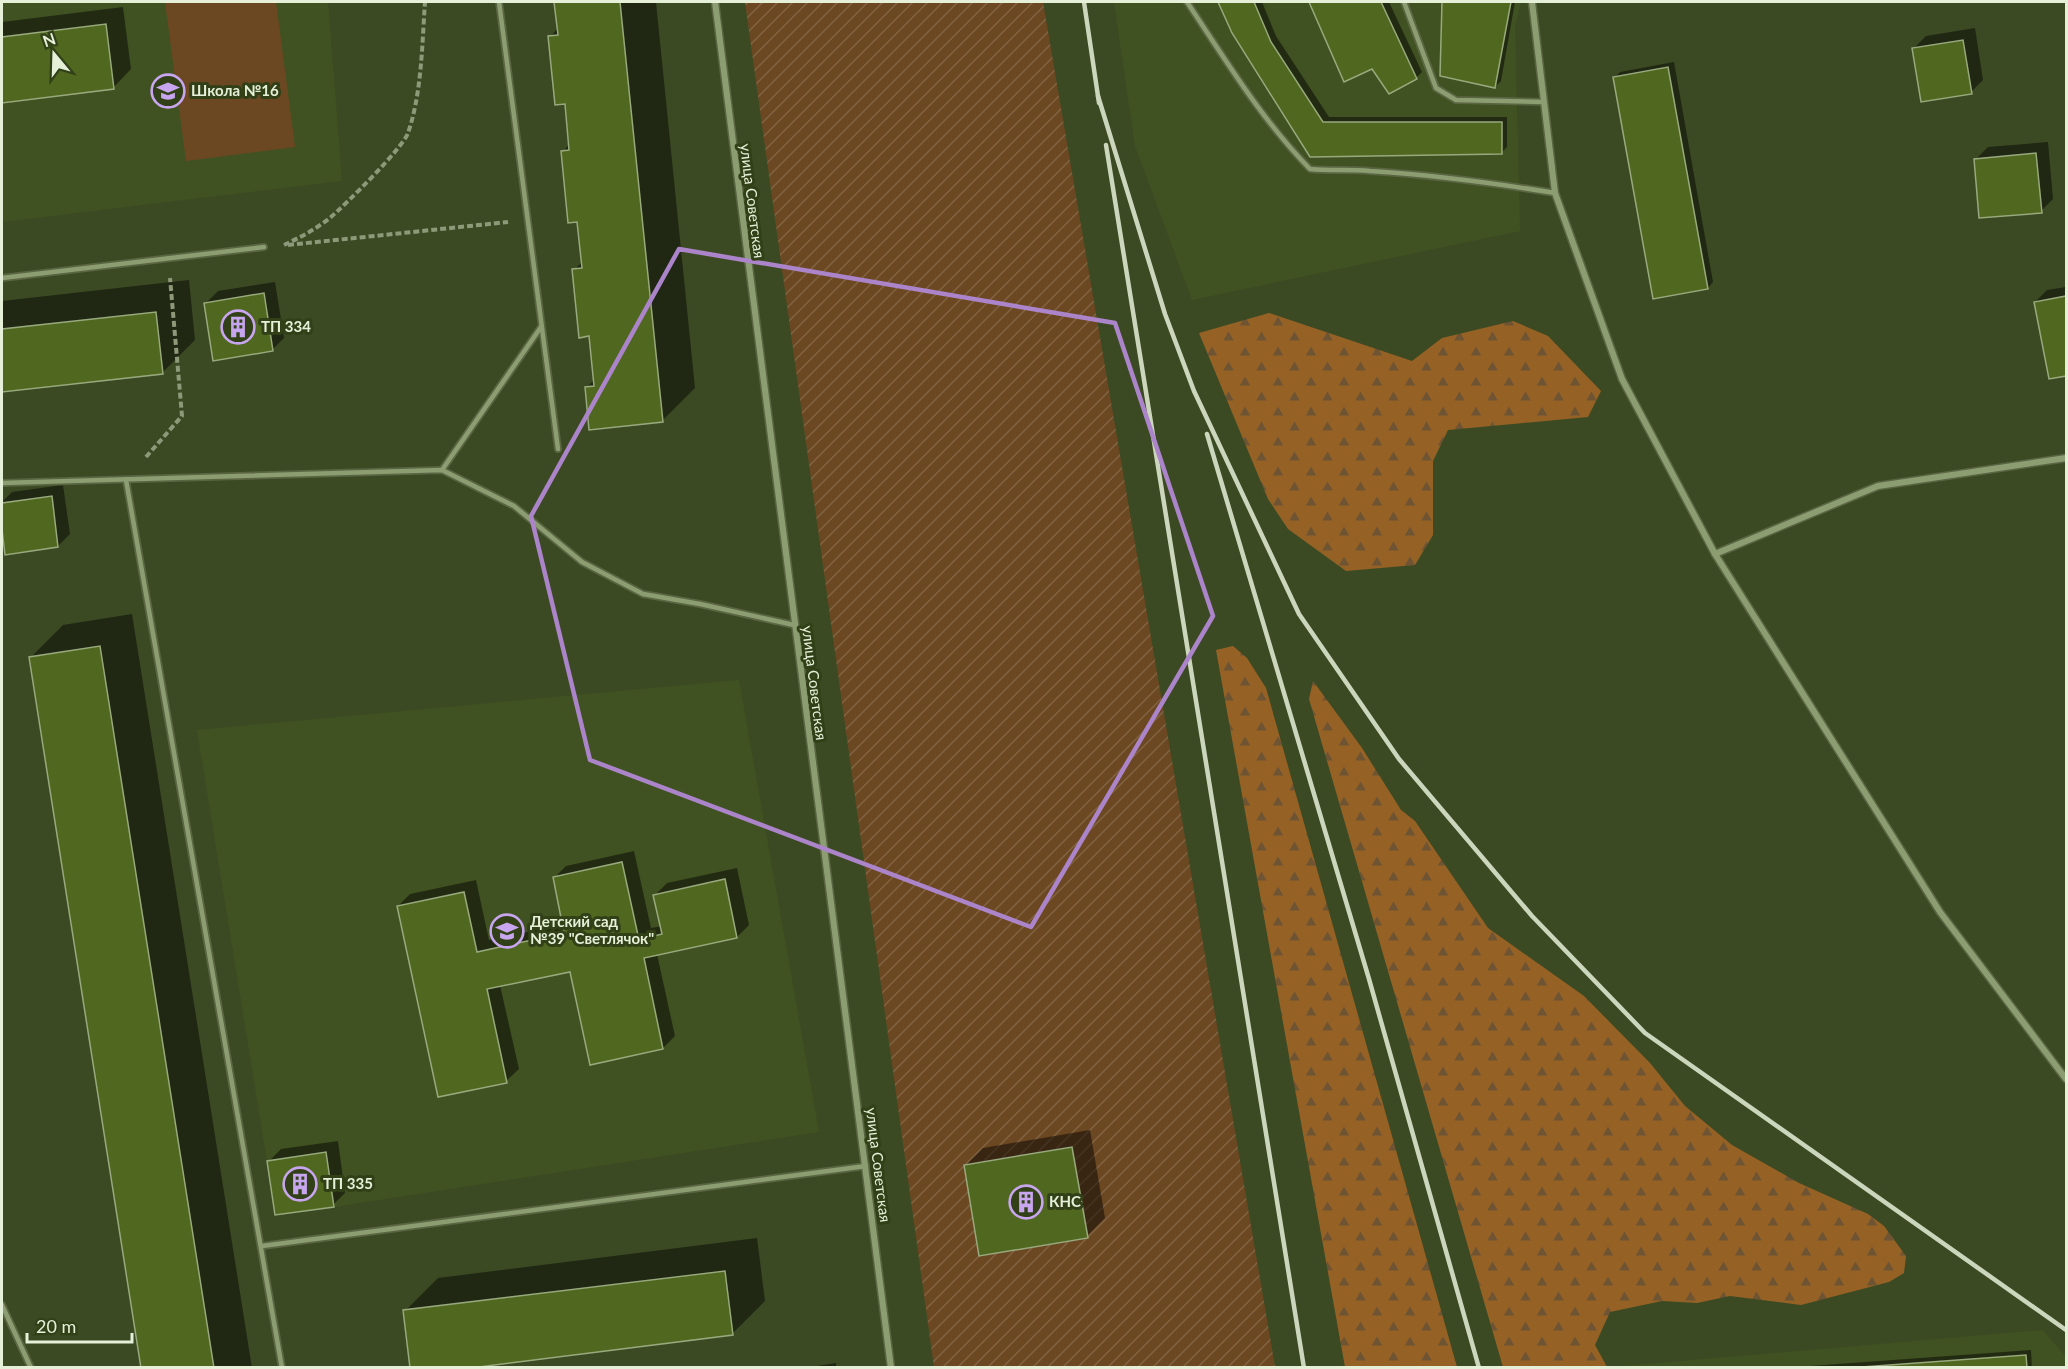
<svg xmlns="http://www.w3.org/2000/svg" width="2068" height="1369" viewBox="0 0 2068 1369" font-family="Lato,sans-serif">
  <defs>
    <pattern id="forest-firs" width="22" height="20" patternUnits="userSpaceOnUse" patternTransform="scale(1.5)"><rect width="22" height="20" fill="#966125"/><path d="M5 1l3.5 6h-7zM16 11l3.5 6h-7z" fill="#6e5433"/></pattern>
    <pattern id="garden-furrows" width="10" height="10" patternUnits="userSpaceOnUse" patternTransform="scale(1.5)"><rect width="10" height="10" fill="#6c4822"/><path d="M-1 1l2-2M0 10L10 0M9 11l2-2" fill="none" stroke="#816341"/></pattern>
  </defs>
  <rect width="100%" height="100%" fill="#3c4a23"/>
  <g fill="#415222">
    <polygon points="2,2 328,2 342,181 2,222"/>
    <polygon points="1114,2 1521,2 1515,26 1520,231 1192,300 1135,146"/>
    <polygon points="739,680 819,1132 334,1207 326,1153 267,1161 197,730"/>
    <polygon points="2043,1330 2066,1357 2066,1368 1612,1367"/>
  </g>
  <polygon fill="#6c4822" points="165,2 276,2 295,147 186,161"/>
  <g fill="url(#forest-firs)">
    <polygon points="1269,313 1412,361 1442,338 1513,321 1548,336 1601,391 1588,417 1448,430 1433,461 1433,535 1415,565 1346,571 1288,529 1268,499 1199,333"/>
    <polygon points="1233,646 1247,658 1266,688 1457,1367 1345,1367 1216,650"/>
    <polygon points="1313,681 1362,748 1401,810 1415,821 1488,928 1584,996 1650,1063 1685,1106 1732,1145 1799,1183 1868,1214 1884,1226 1906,1256 1904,1273 1889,1282 1801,1305 1730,1296 1697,1303 1662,1301 1610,1312 1595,1345 1607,1367 1503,1367 1309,699"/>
  </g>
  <polygon fill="url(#garden-furrows)" points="745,2 1043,2 1275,1367 934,1367"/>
  <g fill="#0007">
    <polygon points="556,2 656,2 695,388 662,421 586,388 595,379 590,335 574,270 583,261 579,221 563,151 570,144 566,102 550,37 558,28"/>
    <polygon points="1220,2 1262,2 1276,36 1329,117 1507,117 1507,147 1501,153 1311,155 1233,33"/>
    <polygon points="1311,2 1389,2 1422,72 1416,78 1372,67 1345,80"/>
    <polygon points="1444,2 1515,2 1501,81 1495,87 1442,75"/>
    <polygon points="123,7 131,69 113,88 2,101 2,22"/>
    <polygon points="1975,28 1983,80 1971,92 1914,48 1926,36"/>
    <polygon points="1674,62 1713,282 1708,288 1614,78 1620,72"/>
    <polygon points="2048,142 2053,199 2041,211 1976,159 1988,147"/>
    <polygon points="189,280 195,340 162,373 2,391 2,301"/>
    <polygon points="275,282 284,338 272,350 206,303 218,291"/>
    <polygon points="2066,287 2066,374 2050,377 2035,302 2047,290"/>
    <polygon points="63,485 70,534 58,546 6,553 2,502 12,492"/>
    <polygon points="132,614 252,1368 143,1368 30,658 63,625"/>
    <polygon points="634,851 651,928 662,926 655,895 667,883 737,868 749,925 737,937 657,954 675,1036 663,1048 571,970 500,985 519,1069 506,1081 398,906 410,894 476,880 489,940 564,924 554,878 566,866"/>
    <polygon points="1090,1130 1105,1218 1087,1236 965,1166 983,1148"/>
    <polygon points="338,1141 345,1193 333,1205 269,1161 281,1149"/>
    <polygon points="757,1238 765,1301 732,1334 405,1311 438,1278"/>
    <polygon points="2031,1350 2032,1368 1782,1368"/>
    <polygon points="836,1363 836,1368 804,1368"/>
  </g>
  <g fill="#50671f" stroke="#98a97d" stroke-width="1.5">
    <polygon points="554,2 620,2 663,422 589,430 585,387 594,386 589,336 579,338 572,269 582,268 577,222 568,223 561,151 569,150 565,104 555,105 548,36 558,35"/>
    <polygon points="1218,2 1254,2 1271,42 1323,122 1502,122 1502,154 1310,157 1232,33"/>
    <polygon points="1309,2 1381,2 1417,79 1389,94 1372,69 1344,82"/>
    <polygon points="1442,2 1511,2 1495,88 1440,76"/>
    <polygon points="106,24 114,89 2,103 2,37"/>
    <polygon points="1963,40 1972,94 1921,102 1912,48"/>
    <polygon points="1668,67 1708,289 1653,299 1613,77"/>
    <polygon points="2036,153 2042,213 1979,218 1974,159"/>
    <polygon points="264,293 273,351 213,361 204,303"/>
    <polygon points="2066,296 2066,376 2049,379 2034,302"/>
    <polygon points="156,312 163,374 2,392 2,329"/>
    <polygon points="52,496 58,547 5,555 2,529 2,503"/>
    <polygon points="100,646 214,1368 141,1368 29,657"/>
    <polygon points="622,862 639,940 662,934 653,895 725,879 737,938 644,958 663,1049 590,1065 570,972 487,989 507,1083 438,1097 397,906 464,892 477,952 564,933 553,877"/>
    <polygon points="1072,1147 1088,1238 979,1256 964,1165"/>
    <polygon points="326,1152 334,1207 275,1215 267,1161"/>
    <polygon points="725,1271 733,1335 471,1368 410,1368 403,1310"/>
    <polygon points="2026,1355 2027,1368 1848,1368"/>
  </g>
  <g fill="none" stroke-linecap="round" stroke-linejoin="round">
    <g stroke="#5a6542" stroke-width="8">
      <g id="lane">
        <polyline points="499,2 558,449"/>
        <path d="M1187 2C1225 59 1261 119 1310 169 1330 171 1350 169 1370 171 1432 175 1494 183 1555 193"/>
        <polyline points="1404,2 1436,88 1456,100 1544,102"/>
        <polyline points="2,278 264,247"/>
        <polyline points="442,470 541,327"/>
        <polyline points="126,480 282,1368"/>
        <polyline points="2,483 442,470 514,506 582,562 643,594 700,604 794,625"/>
        <polyline points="262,1246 866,1166"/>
        <polyline points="2,1305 31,1368"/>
      </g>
    </g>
    <g stroke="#5a6542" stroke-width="9">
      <g id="street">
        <polyline points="715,2 891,1368"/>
        <polyline points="1532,2 1555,193 1622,379 1715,554 1940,912 2066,1079"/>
        <polyline points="1715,554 1878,486 2066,458"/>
      </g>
    </g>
    <g stroke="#8d9979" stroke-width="4" stroke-dasharray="6 3" stroke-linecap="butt">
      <path d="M284 245C299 238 318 228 331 217 346 204 403 148 408 133 422 92 422 44 425 2"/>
      <polyline points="288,245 508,222"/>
      <polyline points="146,457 182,416 170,278"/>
    </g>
    <use href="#lane" stroke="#8c9d72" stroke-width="4.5"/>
    <use href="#street" stroke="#8c9d72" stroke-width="6"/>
    <g stroke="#ccd6bc" stroke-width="4.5">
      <polyline points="1084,2 1099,103"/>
      <polyline points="1098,96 1165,314 1194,391 1299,614 1399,759 1532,916 1645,1033 2066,1330"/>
      <polyline points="1106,145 1304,1368"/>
      <polyline points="1207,434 1369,979 1479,1368"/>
    </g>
  </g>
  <path fill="none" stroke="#ab84ca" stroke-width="4.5" stroke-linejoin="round" d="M679 249 1115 323 1213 616 1031 927 590 760 531 516Z"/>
  <defs>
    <g id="school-ring" transform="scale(1.725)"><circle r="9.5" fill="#324018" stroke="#c8a6ef" stroke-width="1.5"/><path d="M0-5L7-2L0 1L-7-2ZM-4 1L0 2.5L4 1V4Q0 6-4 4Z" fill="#c8a6ef"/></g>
    <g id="building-ring" transform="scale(1.725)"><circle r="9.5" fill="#324018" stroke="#c8a6ef" stroke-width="1.5"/><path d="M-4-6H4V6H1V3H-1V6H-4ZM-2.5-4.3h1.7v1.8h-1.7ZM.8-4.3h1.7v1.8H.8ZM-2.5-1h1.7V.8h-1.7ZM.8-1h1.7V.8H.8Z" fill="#c8a6ef"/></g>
  </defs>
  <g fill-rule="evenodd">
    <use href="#school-ring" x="168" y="91"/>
    <use href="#building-ring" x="238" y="327"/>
    <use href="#school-ring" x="507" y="931"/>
    <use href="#building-ring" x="300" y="1184"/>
    <use href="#building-ring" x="1026" y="1202"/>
  </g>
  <g text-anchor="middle" stroke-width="6" stroke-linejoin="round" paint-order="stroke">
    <g font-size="15" font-weight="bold" fill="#e6efd8" stroke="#324018" text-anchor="start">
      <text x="191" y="96">Школа №16</text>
      <text x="261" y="332">ТП 334</text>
      <text x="530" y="927">Детский сад<tspan x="530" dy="17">№39 "Светлячок"</tspan></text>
      <text x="323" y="1189">ТП 335</text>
      <text x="1049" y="1207">КНС</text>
    </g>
    <g font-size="15" fill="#e6efd8" stroke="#324018">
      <text transform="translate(752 201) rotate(83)" y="5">улица Советская</text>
      <text transform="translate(814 683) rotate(83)" y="5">улица Советская</text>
      <text transform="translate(878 1165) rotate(83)" y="5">улица Советская</text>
    </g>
  </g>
  <rect width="2068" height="1369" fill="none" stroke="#e6efd8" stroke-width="6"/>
  <g transform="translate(54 54) rotate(341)" stroke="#324018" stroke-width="4.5" paint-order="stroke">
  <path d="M0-4.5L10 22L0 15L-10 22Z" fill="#e6efd8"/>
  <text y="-9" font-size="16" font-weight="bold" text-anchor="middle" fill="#e6efd8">N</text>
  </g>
  <path d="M27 1333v9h105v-9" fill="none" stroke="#e6efd8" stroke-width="3"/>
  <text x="36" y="1333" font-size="18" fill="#e6efd8" stroke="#324018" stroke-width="4.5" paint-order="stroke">20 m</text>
</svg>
